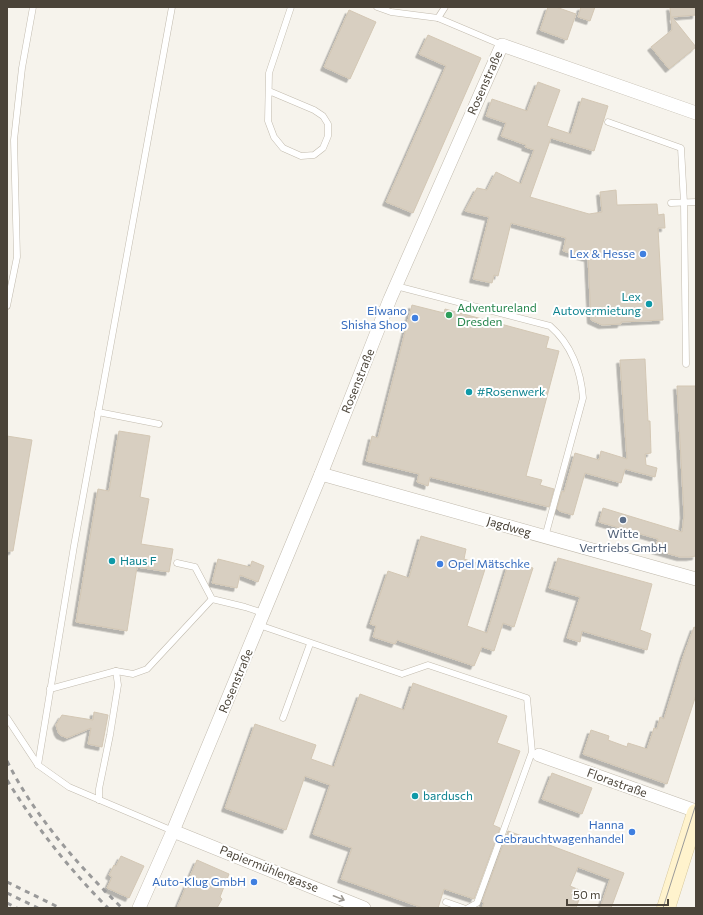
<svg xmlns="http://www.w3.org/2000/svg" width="703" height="915" viewBox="0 0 703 915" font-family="Commissioner,sans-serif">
  <defs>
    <filter id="shadow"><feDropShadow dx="-3.5" dy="3.5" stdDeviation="0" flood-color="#0004"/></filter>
  </defs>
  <rect width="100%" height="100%" fill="#f6f3ec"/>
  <g fill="#d8cfc1" stroke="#d3c7b4" filter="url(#shadow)">
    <polygon points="548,7 556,7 576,14 567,40 540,30"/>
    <polygon points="581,7 595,7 590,21 578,17"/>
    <polygon points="670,7 696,7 696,15 672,17 696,47 669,69 651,47 672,30"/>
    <polygon points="349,10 376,22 350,79 324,67"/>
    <polygon points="428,35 481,58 413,213 386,202 446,66 419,54"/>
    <polygon points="538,82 560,90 547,126 571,134 582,98 608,106 594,151 551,138 530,197 589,214 602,212 600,192 616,190 617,205 657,204 658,215 664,214 665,228 658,228 663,320 621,322 621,324 602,325 591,320 588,258 563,251 566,238 511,223 498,276 494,275 492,283 473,279 489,217 465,211 477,188 487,190 496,172 521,184 534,150 525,147 526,145 501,136 506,123 486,116 492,99 527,111"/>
    <polygon points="412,305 444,313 445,309 549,337 546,348 559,351 526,476 542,480 540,485 554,489 549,507 430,477 428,486 417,482 419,474 366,461 372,436 378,438"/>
    <polygon points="645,359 648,421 650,421 651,453 645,454 646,465 657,468 655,477 625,469 621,483 585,473 573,515 559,511 557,509 562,491 564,492 575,453 599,460 601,451 627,459 620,360"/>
    <polygon points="677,386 696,386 696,556 690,557 680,557 655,550 658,539 599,522 603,508 682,532 684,515"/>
    <polygon points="119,431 150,436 140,497 149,499 141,544 173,549 169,572 137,567 127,631 76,622 98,489 109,491"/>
    <polygon points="7,436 32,440 13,551 7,551"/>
    <polygon points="421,536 466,549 464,559 486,566 467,626 487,633 509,561 533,568 514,627 503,623 494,651 482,647 474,666 397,640 395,644 373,637 376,626 370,624 388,571 409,578"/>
    <polygon points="558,558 652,584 640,630 651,634 647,650 582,631 580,642 567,638 580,597 549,588"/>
    <polygon points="218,559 250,567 252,561 264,566 258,582 240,575 237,588 212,583"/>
    <polygon points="694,627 696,628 696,695 667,784 583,754 591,730 609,736 608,740 627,747 628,743 647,749 654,728 657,729 660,717 664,719 684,654"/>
    <polygon points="413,683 507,716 497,743 520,751 493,825 500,828 474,899 444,889 438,908 423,908 341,879 352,848 313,834 330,785 305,776 286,830 225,808 255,724 316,745 311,759 334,767 360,694 404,710"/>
    <polygon points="94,712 108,715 102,747 88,744 91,728 67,738 60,735 58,732 56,725 62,715 93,720"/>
    <polygon points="552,773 592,788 582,814 542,799"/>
    <polygon points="508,831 536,841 536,840 624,873 611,908 600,908 610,879 578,867 570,886 582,891 576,908 482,908 484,903 482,902"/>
    <polygon points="121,856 144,866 129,898 107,888 112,877 109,875 114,865 116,866"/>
    <polygon points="197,860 229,874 220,897 222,899 217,908 177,908"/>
  </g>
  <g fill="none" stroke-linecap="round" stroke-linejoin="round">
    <g stroke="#c2bbae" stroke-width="7">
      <g id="lane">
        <polyline points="377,7 391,12 438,18 502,45"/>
        <polyline points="438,18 445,7"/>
        <polyline points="269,91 314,110 323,116 328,124 328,136 323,148 314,155 301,156 283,148 274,137 268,121 269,73 291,7"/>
        <polyline points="608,122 681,148 684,203 686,364"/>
        <polyline points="671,203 696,202"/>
        <path d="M396 286 550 326C571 344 581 371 583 398L545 537"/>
        <polyline points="7,306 17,257 14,140 22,68 33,7"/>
        <polyline points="98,412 159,424"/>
        <polyline points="177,563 195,567 212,599 245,607 263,613"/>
        <polyline points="259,625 402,674 428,665 527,698 532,752 477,903 468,908"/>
        <polyline points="50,689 116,671 133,674 147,669 212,599"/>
        <polyline points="7,718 38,765 69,787 173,831"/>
        <polyline points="283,718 310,644"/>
        <polyline points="38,765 74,546 172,7"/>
        <polyline points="99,800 99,789 110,735 118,685 116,671"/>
        <polyline points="446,902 463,908"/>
      </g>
    </g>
    <g stroke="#c2bbae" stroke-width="14">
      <g id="street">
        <polyline points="321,474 696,579"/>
        <polyline points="539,755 696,811"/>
        <polyline points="173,831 364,908"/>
        <polyline points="139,908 173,831 321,474 390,299 502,45 696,113"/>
      </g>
    </g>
    <g stroke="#d6c79b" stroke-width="19">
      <polyline id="secondary" points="666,908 696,813"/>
    </g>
    <use href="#lane" stroke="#fff" stroke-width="6"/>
    <use href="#street" stroke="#fff" stroke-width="13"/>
    <use href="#secondary" stroke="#fff3cd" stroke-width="18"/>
    <polyline stroke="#9a9a9a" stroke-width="1" points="663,908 696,804"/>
    <g stroke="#9a9a9a" stroke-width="3" stroke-dasharray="5 5" stroke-linecap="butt">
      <path d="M7 761C35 817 77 864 122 908"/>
      <path d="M7 780C36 827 69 869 108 908"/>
      <polyline points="7,882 60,908"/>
      <polyline points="7,893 38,908"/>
      <polyline points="7,903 17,908"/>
    </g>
  </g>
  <defs><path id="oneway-shaft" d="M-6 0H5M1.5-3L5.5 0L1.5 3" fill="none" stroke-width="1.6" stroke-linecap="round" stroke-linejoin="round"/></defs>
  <use stroke="#9c9892" href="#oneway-shaft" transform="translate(339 898) rotate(22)"/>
  <g fill="#3f7fe0" stroke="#fff" stroke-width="1.5">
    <circle cx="643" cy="254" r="4"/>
    <circle cx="415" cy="318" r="4"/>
    <circle cx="440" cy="564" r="4"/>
    <circle cx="632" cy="832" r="4"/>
    <circle cx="254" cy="882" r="4"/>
  </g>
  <g fill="#0f9aa8" stroke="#fff" stroke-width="1.5">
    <circle cx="649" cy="304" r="4"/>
    <circle cx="469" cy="392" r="4"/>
    <circle cx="112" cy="561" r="4"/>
    <circle cx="415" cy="796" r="4"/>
  </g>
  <circle fill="#2e9e5b" stroke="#fff" stroke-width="1.5" cx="449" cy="315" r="4"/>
  <circle fill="#5c6f8a" stroke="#fff" stroke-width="1.5" cx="623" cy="520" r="4"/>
  <g text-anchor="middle" stroke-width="4" stroke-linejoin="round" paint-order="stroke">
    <g font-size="12" fill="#4b4439" stroke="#fff">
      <text transform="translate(485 83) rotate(-66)" y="4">Rosenstraße</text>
      <text transform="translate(358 381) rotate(-68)" y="4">Rosenstraße</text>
      <text transform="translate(509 527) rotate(16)" y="4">Jagdweg</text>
      <text transform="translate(236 681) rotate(-67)" y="4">Rosenstraße</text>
      <text transform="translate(617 783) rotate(20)" y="4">Florastraße</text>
      <text transform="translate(269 869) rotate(22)" y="4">Papiermühlengasse</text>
    </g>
    <g font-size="12" fill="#366cbe" stroke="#fff" text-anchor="end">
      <text x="635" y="258">Lex &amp; Hesse</text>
      <text x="407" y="315">Elwano<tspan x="407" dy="14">Shisha Shop</tspan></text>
      <text x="448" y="568" text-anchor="start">Opel Mätschke</text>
      <text x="624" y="829">Hanna<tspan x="624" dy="14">Gebrauchtwagenhandel</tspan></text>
      <text x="246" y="886">Auto-Klug GmbH</text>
    </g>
    <g font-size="12" fill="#0d838f" stroke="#fff" text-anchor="start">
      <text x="641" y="301" text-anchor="end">Lex<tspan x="641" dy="14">Autovermietung</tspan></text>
      <text x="477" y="396">#Rosenwerk</text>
      <text x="120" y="565">Haus F</text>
      <text x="423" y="800">bardusch</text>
    </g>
    <g font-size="12" fill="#27864d" stroke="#fff" text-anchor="start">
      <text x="457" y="312">Adventureland<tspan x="457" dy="14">Dresden</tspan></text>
    </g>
    <g font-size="12" fill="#4e5e75" stroke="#fff">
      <text x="623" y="538">Witte<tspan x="623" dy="14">Vertriebs GmbH</tspan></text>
    </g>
  </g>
  <rect width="703" height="915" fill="none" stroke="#4b4439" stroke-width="16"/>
  <path d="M567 899v6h101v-6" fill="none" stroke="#4b4439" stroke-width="2"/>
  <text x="573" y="899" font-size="12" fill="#4b4439" stroke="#ffffff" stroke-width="3" paint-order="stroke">50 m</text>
</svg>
